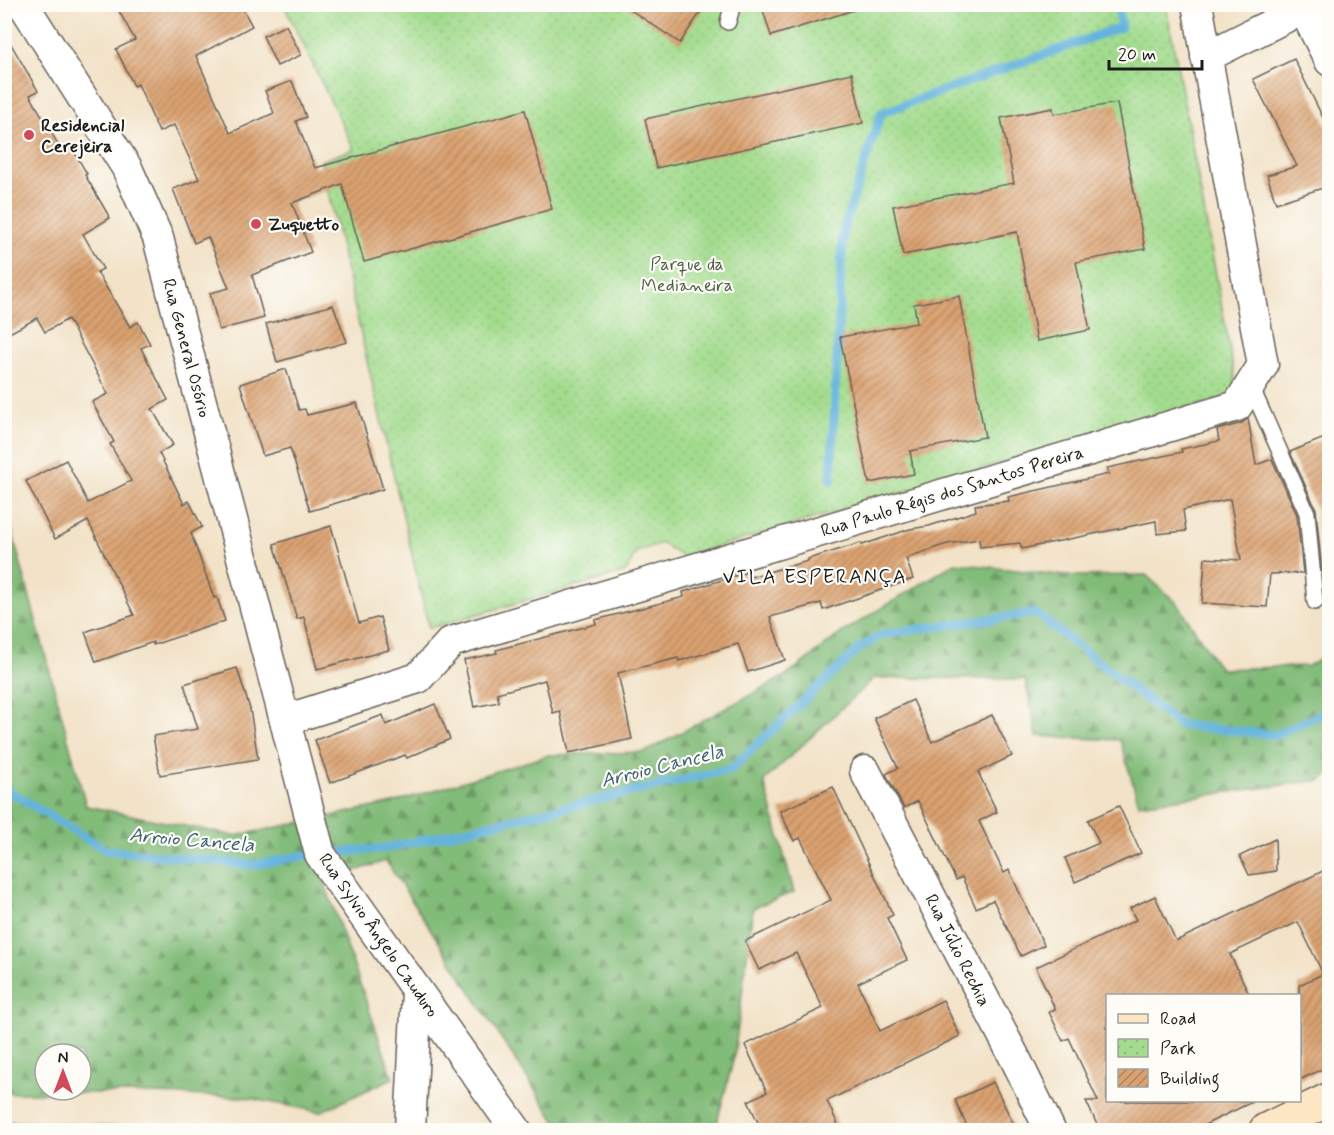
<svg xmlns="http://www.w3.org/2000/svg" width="1334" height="1135" viewBox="0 0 1334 1135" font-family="Mynerve,sans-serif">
  <defs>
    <pattern id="forest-firs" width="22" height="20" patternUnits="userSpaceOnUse" patternTransform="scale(1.5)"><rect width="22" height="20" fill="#82bc79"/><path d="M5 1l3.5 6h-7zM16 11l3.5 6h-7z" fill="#6a9862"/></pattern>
    <pattern id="park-dots" width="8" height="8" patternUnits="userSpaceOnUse" patternTransform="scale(1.5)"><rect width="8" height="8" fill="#a3dc8e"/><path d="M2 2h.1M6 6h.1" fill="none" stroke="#8cbc7a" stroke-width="1.8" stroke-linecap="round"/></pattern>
    <pattern id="building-hatch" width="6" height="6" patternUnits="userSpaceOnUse" patternTransform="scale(1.5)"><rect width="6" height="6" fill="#dba271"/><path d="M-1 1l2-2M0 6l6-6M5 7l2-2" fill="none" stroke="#b1835c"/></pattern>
  </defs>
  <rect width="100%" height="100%" fill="#fdfcf7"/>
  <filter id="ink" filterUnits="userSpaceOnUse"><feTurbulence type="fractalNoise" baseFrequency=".0167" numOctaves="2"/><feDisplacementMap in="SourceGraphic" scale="12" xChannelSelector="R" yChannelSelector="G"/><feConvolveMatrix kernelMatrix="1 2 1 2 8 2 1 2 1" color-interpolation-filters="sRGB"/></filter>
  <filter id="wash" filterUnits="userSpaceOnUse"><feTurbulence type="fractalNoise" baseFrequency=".008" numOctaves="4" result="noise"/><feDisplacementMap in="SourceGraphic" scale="24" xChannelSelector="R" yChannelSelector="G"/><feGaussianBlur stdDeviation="1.35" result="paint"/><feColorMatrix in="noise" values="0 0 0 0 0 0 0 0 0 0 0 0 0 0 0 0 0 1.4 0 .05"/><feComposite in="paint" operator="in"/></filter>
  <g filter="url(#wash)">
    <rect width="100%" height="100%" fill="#f2e2c7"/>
    <path fill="url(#forest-firs)" stroke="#4f6c4a" stroke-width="1.5" fill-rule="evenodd" d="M4 502 86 806 235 836 389 804 549 755 645 752 787 675 841 633 955 563 1067 576 1146 575 1178 604 1220 669 1308 666 1329 655V774L1321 780 1139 804 1120 740 1037 736 1025 679 874 678 764 781 794 892 753 908 734 1057 715 1130H561L386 861 324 881 393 1078 320 1112 244 1097 123 1093H5ZM45 1054H81V1090H45Z"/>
    <g fill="url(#park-dots)" stroke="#607c55" stroke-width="1.5">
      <polygon points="284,5 1166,5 1238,394 683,557 661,543 636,552 626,572 429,628 321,161 354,149"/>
      <polygon points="5,1120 8,1121 182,1130 5,1130"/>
    </g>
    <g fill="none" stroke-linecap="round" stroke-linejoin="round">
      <g stroke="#63b3dd" stroke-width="9">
        <polyline points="831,481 843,231 881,113 1121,27 1118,4"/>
        <polyline points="4,788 106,850 254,865 306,855 388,848 731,769 860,648 883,634 1035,613 1180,725 1275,735 1330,710"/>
      </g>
    </g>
    <g id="blocks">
      <g fill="url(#building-hatch)">
        <polygon points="115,4 240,4 252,26 196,56 230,133 274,113 265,91 292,81 306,117 296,121 315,168 525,110 552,209 364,262 342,184 292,203 311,252 252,275 264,318 219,330 210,293 229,288 208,237 194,243 173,189 199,179 174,125 159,132 138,84 134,86 116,49 135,40"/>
        <polygon points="622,4 706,4 680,43"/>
        <polygon points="761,4 853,4 854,10 771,36"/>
        <polygon points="286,25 301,55 277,66 263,36"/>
        <polygon points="4,32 38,91 30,95 63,153 72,148 87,174 85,175 110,218 83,234 103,269 97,272 130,327 138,322 150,344 141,348 168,400 152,409 173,445 159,453 184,504 189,501 202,527 191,533 214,598 217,597 225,621 153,645 153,642 96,662 85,632 134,615 88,521 55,539 26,481 66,460 88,503 131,481 110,444 114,442 92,402 108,394 68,319 45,332 37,318 4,336"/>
        <polygon points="1294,59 1329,130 1329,186 1276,203 1267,175 1297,166 1253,79"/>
        <polygon points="852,73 863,123 656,168 645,119"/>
        <polygon points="1117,103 1145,249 1076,262 1090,330 1037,341 1017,232 903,255 893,206 1014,183 1001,118 1053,108 1054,114"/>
        <polygon points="959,296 985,437 910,451 914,474 869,483 840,337 917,323 914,304"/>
        <polygon points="333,305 347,342 277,362 266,324"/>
        <polygon points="286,369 299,410 305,409 307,415 357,403 383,489 310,511 290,448 263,456 240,384"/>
        <polygon points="1248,418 1256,465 1272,459 1297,515 1303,573 1270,574 1267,607 1202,603 1205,558 1241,560 1230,499 1183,510 1186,531 1157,534 1156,521 1022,549 1020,543 980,547 979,539 947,544 906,558 913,579 823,610 821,603 770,617 785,660 748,672 738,644 679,661 678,658 618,673 632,739 569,753 560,711 553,713 545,680 497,693 499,702 474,707 464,660 497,653 496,650 596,624 595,620 684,597 683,592 748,572 750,577 808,561 808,559 861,543 862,545 910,529 929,526 976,511 975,505 1009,501 1008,497 1109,474 1107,468 1182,452 1181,449 1219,441 1217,430 1242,423"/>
        <polygon points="1329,436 1329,572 1322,572 1316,509 1290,452"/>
        <polygon points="331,526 359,623 380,617 389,650 317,669 304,617 297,619 274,544"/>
        <polygon points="237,668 250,709 258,759 160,775 153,736 198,729 184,684"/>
        <polygon points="913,700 932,742 992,715 1012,756 978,772 997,812 979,821 1004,873 1009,870 1044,945 1021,956 993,900 976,908 962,877 956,880 918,801 904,808 886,774 898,768 874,718"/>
        <polygon points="435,704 450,739 407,758 405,755 330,783 315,740 383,715 386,725"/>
        <polygon points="833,787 893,915 887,918 907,960 858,983 880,1031 943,1000 960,1036 827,1101 841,1131 762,1131 748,1101 767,1092 745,1045 823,1008 796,953 759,970 745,941 831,900 800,838 794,841 780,811"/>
        <polygon points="1119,806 1141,853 1075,882 1065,858 1099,843 1088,820"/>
        <polygon points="1275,839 1276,871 1249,875 1240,856"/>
        <polygon points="1323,871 1329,886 1329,1066 1299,1080 1299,985 1323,974 1298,922 1230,954 1250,996 1107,996 1107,1101 1254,1101 1192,1131 1100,1131 1086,1101 1098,1101 1069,1038 1063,1041 1049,1012 1055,1009 1036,967 1136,920 1130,908 1155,896 1176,941"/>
        <polygon points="993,1082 1017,1131 969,1131 955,1100"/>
      </g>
    </g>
  </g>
  <g filter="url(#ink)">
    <use href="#blocks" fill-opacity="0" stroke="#676158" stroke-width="1.5"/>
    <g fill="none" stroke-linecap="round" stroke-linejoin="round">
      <g stroke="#676158" stroke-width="18">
        <g id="lane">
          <polyline points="728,22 733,4"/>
          <polyline points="1250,384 1307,513 1315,602"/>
        </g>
      </g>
      <g stroke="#676158" stroke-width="33">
        <g id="street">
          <polyline points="23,4 127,168 158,238 320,854 516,1130"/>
          <polyline points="1301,4 1330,61"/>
          <polyline points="1206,57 1312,4"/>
          <polyline points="285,720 418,678 451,642 1237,406 1263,365 1197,4"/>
          <polyline points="865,771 1017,1062 1050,1130"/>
          <polyline points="410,1130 417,992"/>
        </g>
      </g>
      <g stroke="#676158" stroke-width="36">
        <polyline id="secondary" points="1266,1130 1330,1099"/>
      </g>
      <use href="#lane" stroke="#fff" stroke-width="15"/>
      <use href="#street" stroke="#fff" stroke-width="30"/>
      <use href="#secondary" stroke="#fce6c4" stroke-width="33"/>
    </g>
  </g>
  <g fill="#d1495b" stroke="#fdfcf7" stroke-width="2">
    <circle cx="29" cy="135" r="6"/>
    <circle cx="256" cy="224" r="6"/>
  </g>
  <g text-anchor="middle" stroke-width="4.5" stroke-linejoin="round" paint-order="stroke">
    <g font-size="18" font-weight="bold" fill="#1c1c1c" stroke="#fdfcf7" text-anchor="start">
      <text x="41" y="131">Residencial<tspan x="41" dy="21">Cerejeira</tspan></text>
      <text x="268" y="230">Zuquetto</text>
    </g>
    <g font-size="18" fill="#4b5f44" stroke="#fdfcf7">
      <text x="687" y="270">Parque da<tspan x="687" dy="21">Medianeira</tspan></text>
    </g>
    <g font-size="18" fill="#1c1c1c" stroke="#fdfcf7">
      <text transform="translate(187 348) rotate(75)" y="6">Rua General Osório</text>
      <text transform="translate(952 491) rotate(-17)" y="6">Rua Paulo Régis dos Santos Pereira</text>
      <text transform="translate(379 935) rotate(55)" y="6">Rua Sylvio Ângelo Cauduro</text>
      <text transform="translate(958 950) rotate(63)" y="6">Rua Júlio Rechia</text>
    </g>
    <g font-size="20" letter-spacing="1.5" fill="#1c1c1c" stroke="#fdfcf7">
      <text x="815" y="583">VILA ESPERANÇA</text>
    </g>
    <g font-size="20" font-style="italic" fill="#3c6073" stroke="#fdfcf7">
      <text transform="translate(662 765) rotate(-14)" y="7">Arroio Cancela</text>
      <text transform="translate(192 839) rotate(5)" y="7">Arroio Cancela</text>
    </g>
  </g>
  <rect width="1334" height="1135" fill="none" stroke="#fdfcf7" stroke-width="24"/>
  <rect x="1106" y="994" width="195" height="108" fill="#fdfcf7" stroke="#a3a29f" stroke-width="1.5"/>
  <rect x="1118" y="1014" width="30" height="9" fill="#fce6c4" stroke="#a3a29f" stroke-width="1.5"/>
  <text x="1160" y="1024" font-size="18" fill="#1c1c1c">Road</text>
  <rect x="1118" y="1039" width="30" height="18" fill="url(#park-dots)" stroke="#a3a29f" stroke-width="1.5"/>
  <text x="1160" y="1054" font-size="18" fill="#1c1c1c">Park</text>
  <rect x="1118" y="1069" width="30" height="18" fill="url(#building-hatch)" stroke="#a3a29f" stroke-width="1.5"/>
  <text x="1160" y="1084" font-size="18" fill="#1c1c1c">Building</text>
  <g transform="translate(63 1072)"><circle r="28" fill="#fdfcf7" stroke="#a3a29f" stroke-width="1.5"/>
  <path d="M0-4.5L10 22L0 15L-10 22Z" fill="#d1495b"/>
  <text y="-9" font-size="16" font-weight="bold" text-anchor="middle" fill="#1c1c1c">N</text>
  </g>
  <path d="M1109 60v9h93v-9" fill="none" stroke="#1c1c1c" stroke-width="3"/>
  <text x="1118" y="60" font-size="18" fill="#1c1c1c" stroke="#fdfcf7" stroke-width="4.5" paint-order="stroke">20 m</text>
</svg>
